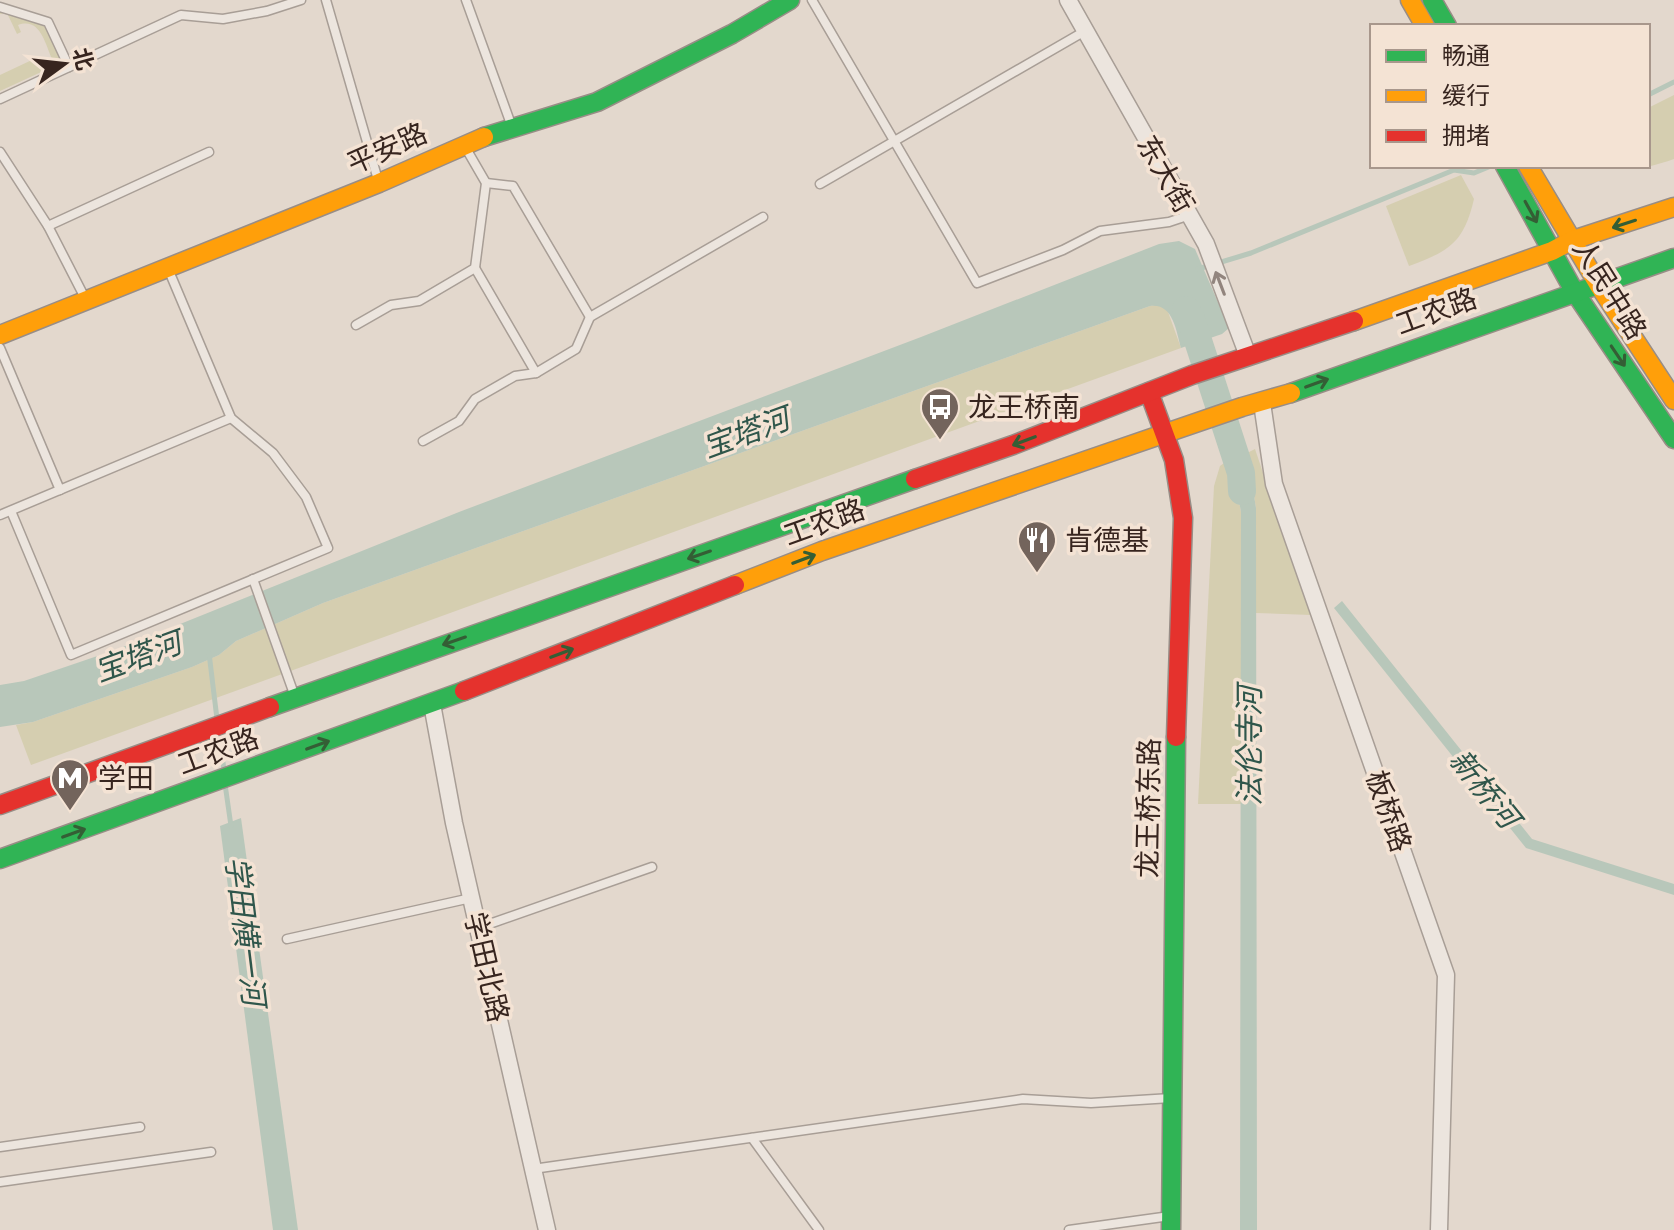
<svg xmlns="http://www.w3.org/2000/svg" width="1674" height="1230" viewBox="0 0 1674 1230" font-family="'Crimson Pro','Noto Sans SC',serif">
  <rect width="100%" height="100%" fill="#e3d8cd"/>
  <g fill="#d5ceb0">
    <path d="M0 10 46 25 63 62 0 91V75L34 59 37 66 52 59C45 43 40 17 18 25L21 32 17 34 7 13 0 14Z"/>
    <path d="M1674 95V159C1648 168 1630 172 1603 166H1648V108Z"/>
    <path d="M1461 175 1474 199C1464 242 1450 251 1409 266L1386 206Z"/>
    <polygon points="1160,304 1167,309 1181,348 31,765 16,725 33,722 192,667 219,655 236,641 323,603 1150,306"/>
    <polygon points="1255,449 1311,615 1256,613 1256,508 1247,453"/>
    <polygon points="1231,458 1241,512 1241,804 1198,804 1214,486 1220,466"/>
  </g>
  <g fill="#b8c7ba">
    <path d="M1179 241 1195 249 1229 328 1222 334 1181 348C1176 330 1173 303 1150 306L323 603 236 641 219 655 192 667 33 722 0 727V685L24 681 118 649 459 512 921 337 1159 244Z"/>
    <polygon points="1247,453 1256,508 1257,1230 1240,1230 1241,512 1231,458"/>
    <polygon points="1342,601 1532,839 1674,884 1674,895 1526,848 1334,608"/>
    <polygon points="241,818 298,1230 273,1230 220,826"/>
  </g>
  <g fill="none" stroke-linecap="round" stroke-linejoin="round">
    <g stroke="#b8c7ba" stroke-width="5">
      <polyline points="1648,95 1674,82"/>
      <polyline points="1198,269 1251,253 1454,170 1474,173 1491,166"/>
      <polyline points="209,653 217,719"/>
      <polyline points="219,732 224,770"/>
      <polyline points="225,784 231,826"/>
    </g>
    <polyline stroke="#b8c7ba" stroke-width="28" points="1186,310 1191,319 1241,473 1242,491"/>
    <g stroke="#a89e96" stroke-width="11">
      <g id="lane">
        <polyline points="326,0 378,180"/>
        <polyline points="466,0 512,127"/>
        <polyline points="812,0 977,283 1063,250 1100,231 1169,222 1190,215"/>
        <polyline points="0,7 48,22 69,67"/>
        <polyline points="0,99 181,15 223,19 267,11 301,0"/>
        <polyline points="0,152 48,226 86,300"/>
        <polyline points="486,183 513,186 590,317"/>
        <polyline points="820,184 1085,31"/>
        <polyline points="48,226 209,152"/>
        <polyline points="475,268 536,373"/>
        <polyline points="356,325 391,305 419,301 475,268 486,183 464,145"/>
        <polyline points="0,348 60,490"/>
        <polyline points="423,441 459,421 475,399 515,376 536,373 576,349 590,317 763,217"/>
        <polyline points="11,511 71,655 328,548 306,497 273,453 231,418 169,271"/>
        <polyline points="0,515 231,418"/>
        <polyline points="253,579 294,694"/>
        <polyline points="478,928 652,867"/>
        <polyline points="287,939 471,898"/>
        <polyline points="752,1138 819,1230"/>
        <polyline points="0,1147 140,1127"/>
        <polyline points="533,1169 1023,1099 1091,1103 1171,1098"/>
        <polyline points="0,1182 211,1152"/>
        <polyline points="1069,1230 1170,1216"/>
      </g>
    </g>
    <g stroke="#a89e96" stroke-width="19">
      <g id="street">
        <polyline points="1068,0 1206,244 1248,356"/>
        <polyline points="1262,403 1274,484 1446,975 1439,1230"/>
        <polyline points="432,704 454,823 547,1230"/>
      </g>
    </g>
    <g stroke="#988d86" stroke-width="21">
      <g id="fast">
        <polyline points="1432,0 1447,26"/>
        <polyline points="484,137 597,102 732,34 790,0"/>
        <polyline points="1505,166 1574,291 1674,439"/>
        <polyline points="1291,393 1674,258"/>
        <polyline points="270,707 915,479"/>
        <polyline points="0,859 464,691"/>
        <polyline points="1171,1230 1176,737"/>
      </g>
    </g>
    <g stroke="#988d86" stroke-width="21">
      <g id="slow">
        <polyline points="1410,0 1425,26"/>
        <polyline points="1528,166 1598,284 1674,400"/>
        <polyline points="1354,321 1552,251 1573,240 1674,207"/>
        <polyline points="0,335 379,183 484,137"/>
        <polyline points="735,585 822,551 1242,407 1291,393"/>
      </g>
    </g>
    <g stroke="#988d86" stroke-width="21">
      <g id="jam">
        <polyline points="1149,392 1174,460 1183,518 1176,737"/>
        <polyline points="915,479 1013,445 1192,375 1354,321"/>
        <polyline points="464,691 735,585"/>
        <polyline points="0,805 270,707"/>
      </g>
    </g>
    <use href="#lane" stroke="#ece5de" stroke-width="8"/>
    <use href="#street" stroke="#ece5de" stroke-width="16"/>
    <use href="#fast" stroke="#30b455" stroke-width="18"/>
    <use href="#slow" stroke="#ff9f0a" stroke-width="18"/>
    <use href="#jam" stroke="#e5322d" stroke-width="18"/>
  </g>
  <defs><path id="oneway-shaft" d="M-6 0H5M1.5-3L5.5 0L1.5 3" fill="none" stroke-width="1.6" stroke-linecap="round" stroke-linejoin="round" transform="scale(2)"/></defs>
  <g stroke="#345e35">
    <use href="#oneway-shaft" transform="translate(1531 212) rotate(61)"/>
    <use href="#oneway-shaft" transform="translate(1624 224) rotate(162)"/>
    <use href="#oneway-shaft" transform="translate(1618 356) rotate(56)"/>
    <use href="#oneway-shaft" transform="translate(1317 383) rotate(-20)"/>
    <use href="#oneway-shaft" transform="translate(1024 441) rotate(159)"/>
    <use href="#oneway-shaft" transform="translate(699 555) rotate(161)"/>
    <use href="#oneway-shaft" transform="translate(804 559) rotate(-21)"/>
    <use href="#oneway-shaft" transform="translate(454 641) rotate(161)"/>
    <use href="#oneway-shaft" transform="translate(562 653) rotate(-21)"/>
    <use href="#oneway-shaft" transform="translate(318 745) rotate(-20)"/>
    <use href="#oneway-shaft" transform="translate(74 833) rotate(-20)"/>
  </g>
  <use stroke="#92857e" href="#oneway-shaft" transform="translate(1220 283) rotate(-111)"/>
  <defs>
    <g id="bus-pin" transform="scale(2)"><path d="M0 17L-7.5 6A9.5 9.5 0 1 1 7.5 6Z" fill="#73645c" stroke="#f4e3d4"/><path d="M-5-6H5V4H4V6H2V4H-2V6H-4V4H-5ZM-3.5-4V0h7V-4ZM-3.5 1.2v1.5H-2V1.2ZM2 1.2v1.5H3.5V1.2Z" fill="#fff"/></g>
    <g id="restaurant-pin" transform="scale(2)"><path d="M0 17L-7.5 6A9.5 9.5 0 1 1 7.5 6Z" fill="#73645c" stroke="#f4e3d4"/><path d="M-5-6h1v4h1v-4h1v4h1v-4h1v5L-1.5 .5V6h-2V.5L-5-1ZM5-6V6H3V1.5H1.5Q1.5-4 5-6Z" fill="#fff"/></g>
    <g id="metro-pin" transform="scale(2)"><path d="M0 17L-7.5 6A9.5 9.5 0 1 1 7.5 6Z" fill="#73645c" stroke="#f4e3d4"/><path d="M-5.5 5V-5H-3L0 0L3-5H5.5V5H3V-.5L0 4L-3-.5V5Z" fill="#fff"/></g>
  </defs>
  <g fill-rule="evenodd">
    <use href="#bus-pin" x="940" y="407"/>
    <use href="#restaurant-pin" x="1037" y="540"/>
    <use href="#metro-pin" x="70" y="778"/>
  </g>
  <g text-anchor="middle" stroke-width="7" stroke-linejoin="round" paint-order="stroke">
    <g font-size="28" fill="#37251f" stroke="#f4e3d4">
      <text transform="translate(387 148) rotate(-24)" y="10">平安路</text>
      <text transform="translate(1166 174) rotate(60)" y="10">东大街</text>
      <text transform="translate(1610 289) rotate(58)" y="10">人民中路</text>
      <text transform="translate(1436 311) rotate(-20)" y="10">工农路</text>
      <text transform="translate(824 522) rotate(-20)" y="10">工农路</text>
      <text transform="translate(218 751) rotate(-20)" y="10">工农路</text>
      <text transform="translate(1148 808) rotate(-89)" y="10">龙王桥东路</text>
      <text transform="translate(1389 811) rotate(71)" y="10">板桥路</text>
      <text transform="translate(487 967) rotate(77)" y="10">学田北路</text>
    </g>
    <g font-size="28" fill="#37251f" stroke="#f4e3d4" text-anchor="start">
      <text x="968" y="417">龙王桥南</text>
      <text x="1065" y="550">肯德基</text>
      <text x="98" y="788">学田</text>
    </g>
    <g font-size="30" font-style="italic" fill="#2f564b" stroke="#f4e3d4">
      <text transform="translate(746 433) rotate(-20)" y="10">宝塔河</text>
      <text transform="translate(138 657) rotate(-20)" y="10">宝塔河</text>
      <text transform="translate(1250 746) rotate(-90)" y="10">法伦寺河</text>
      <text transform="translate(1484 789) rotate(51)" y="10">新桥河</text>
      <text transform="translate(245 931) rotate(83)" y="10">学田横一河</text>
    </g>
  </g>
  <rect x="1370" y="24" width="280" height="144" fill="#f4e3d4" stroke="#a8978c" stroke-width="2"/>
  <rect x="1386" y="50" width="40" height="12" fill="#30b455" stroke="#a8978c" stroke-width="2"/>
  <text x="1442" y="64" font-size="24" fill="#37251f">畅通</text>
  <rect x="1386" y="90" width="40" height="12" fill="#ff9f0a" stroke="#a8978c" stroke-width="2"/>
  <text x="1442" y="104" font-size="24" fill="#37251f">缓行</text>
  <rect x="1386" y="130" width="40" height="12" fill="#e5322d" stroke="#a8978c" stroke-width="2"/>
  <text x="1442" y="144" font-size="24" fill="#37251f">拥堵</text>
  <g transform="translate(64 64) rotate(75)" stroke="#f4e3d4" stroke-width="6" paint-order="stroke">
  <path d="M0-6L14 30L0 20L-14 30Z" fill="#37251f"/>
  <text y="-12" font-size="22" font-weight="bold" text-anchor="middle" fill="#37251f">北</text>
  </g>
</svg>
